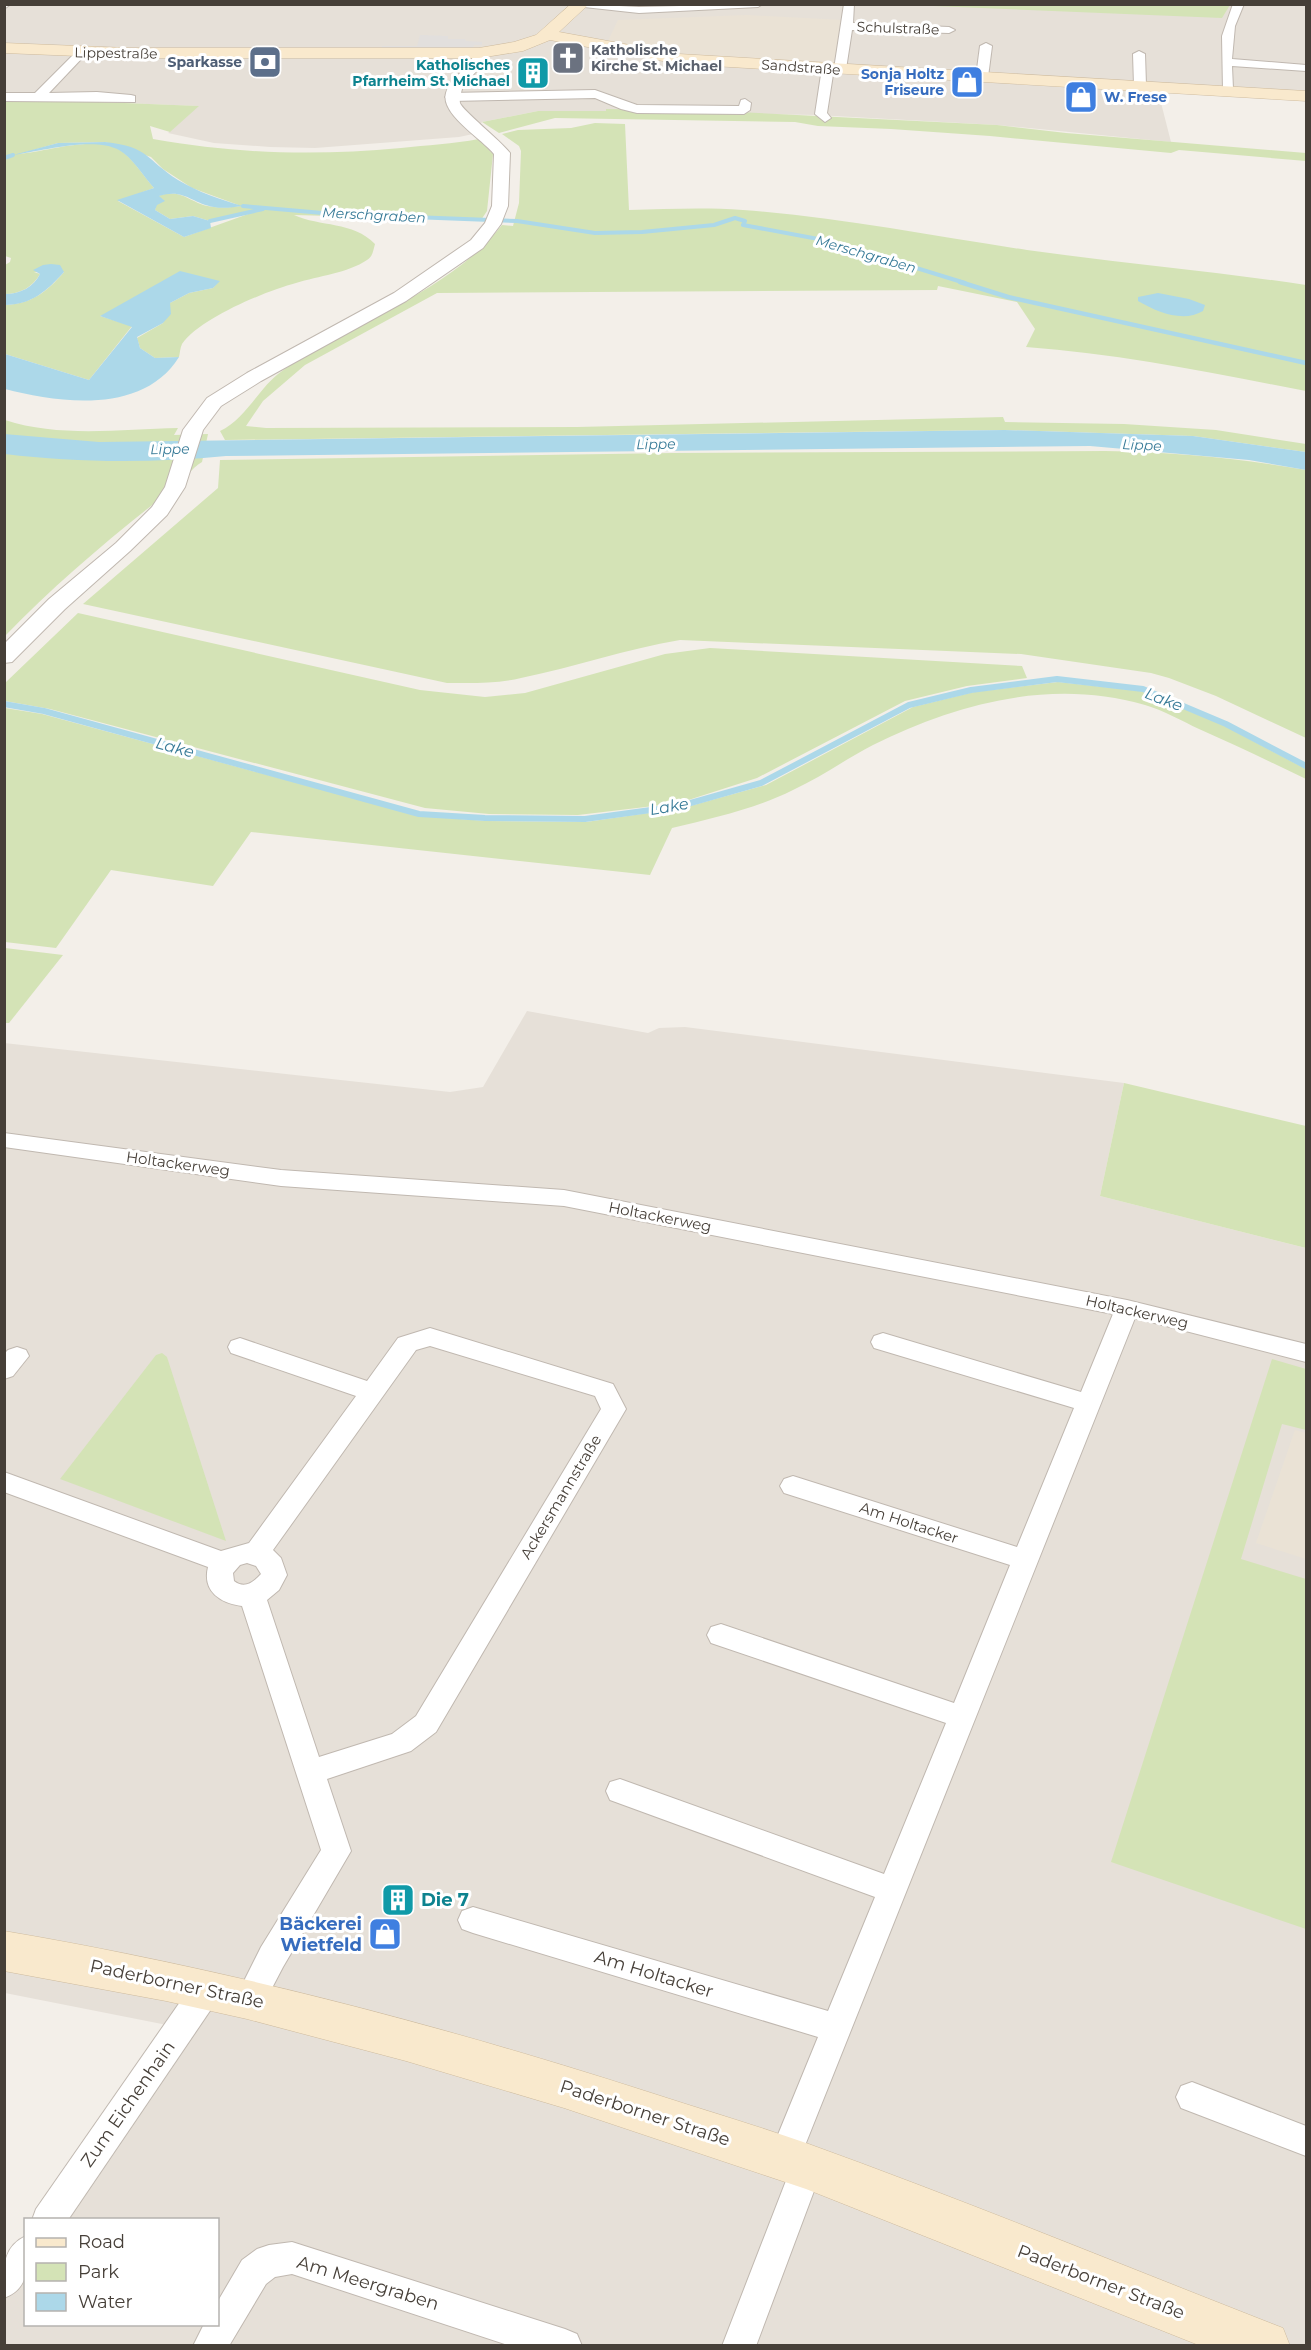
<svg xmlns="http://www.w3.org/2000/svg" width="1311" height="2350" viewBox="0 0 1311 2350" font-family="Montserrat,sans-serif">
  <rect width="100%" height="100%" fill="#f3efe9"/>
  <g fill="#e6e0d8">
    <polygon points="4,5 1306,5 1306,93 1253,88 1158,91 1171,142 997,125 816,115 607,111 538,111 482,122 473,134 459,137 315,148 270,147 214,143 168,133 198,106 50,100 5,101"/>
    <polygon points="527,1011 648,1033 659,1028 685,1027 1124,1083 1100,1196 1306,1248 1306,2345 5,2345 5,2270 25,2238 26,2324 218,2324 218,2220 38,2219 167,2025 5,1993 4,1043 450,1092 483,1087"/>
  </g>
  <g fill="#eae2d5">
    <polygon points="747,15 843,20 838,64 676,54 608,41 618,20"/>
    <polygon points="1295,1430 1306,1433 1306,1559 1256,1543"/>
  </g>
  <g fill="#d4e3b6" fill-rule="evenodd">
    <polygon points="909,5 1230,5 1222,18"/>
    <path d="M50 100 199 106 170 132 150 126 153 139C238 154 315 156 401 148 427 145 453 144 479 139L493 154 487 211 481 220 294 215C320 227 353 221 375 244 373 251 373 256 367 260 348 273 318 276 296 283 266 291 200 318 182 344 180 348 180 353 179 357L155 358 140 348 137 338 163 323 170 303 189 293 213 288 219 281 100 316 132 326 89 380 5 354V305C31 304 47 292 64 272H34L40 274C33 287 20 294 5 294V265L10 262 11 258 5 256 4 101ZM105 142 151 157 163 169 192 188 241 206C227 208 212 209 198 203 183 196 176 190 158 196L155 210 170 219 193 216 210 221 251 213 184 237 118 201 154 188C144 177 133 158 120 150 95 135 46 152 19 154L58 143Z"/>
    <polygon points="606,109 697,110 997,125 1066,133 1306,153 1306,161 1179,150 1171,153 990,136 891,129 818,126 795,122 555,118 499,133 482,122 538,111 606,111"/>
    <path d="M595 123 625 124 629 210C667 209 705 207 743 210 838 217 932 236 1027 250 1120 263 1213 271 1306 285V391C1213 373 1121 354 1026 347L1035 329 1017 302 938 286 937 290 437 293 305 365 263 401 246 426 266 428 577 427 1003 417 1005 422 1124 424 1216 430 1306 444V452L1193 436 1005 430 225 440 220 431C246 419 259 387 282 371 352 321 448 294 502 225L513 226 519 203 521 151 519 146 502 134 518 130 571 128Z"/>
    <path d="M5 420C59 438 122 429 178 428L174 435 208 434 202 462C190 469 186 479 175 487 116 533 57 582 5 636Z"/>
    <path d="M1105 451C1175 452 1237 458 1306 470V738L1216 696 1169 678 1151 673 1021 654 680 640C626 649 575 667 521 678 497 684 472 683 447 683L83 604 218 488 220 460 673 453Z"/>
    <polygon points="78,613 420,690 485,697 525,693 665,654 710,648 1022,666 1027,678 967,686 905,701 757,778 679,803 578,815 489,814 425,808 50,709 5,701 5,683"/>
    <path d="M1058 682 1141 691 1223 725 1306 769V779C1271 762 1235 745 1199 729 1182 721 1163 710 1145 705 1052 678 957 703 873 745 846 759 821 777 793 790 755 809 713 818 672 828L650 875 251 832 213 886 111 870 56 948 5 942V708L42 714 419 816 487 821 586 822 683 808 766 785 913 707 974 692Z"/>
    <polygon points="5,948 63,955 9,1023 5,1023"/>
    <polygon points="1124,1083 1306,1126 1306,1248 1100,1196"/>
    <polygon points="162,1353 167,1357 226,1541 60,1479 156,1355"/>
    <polygon points="1272,1359 1306,1369 1306,1430 1282,1424 1241,1559 1306,1579 1306,1929 1111,1862"/>
  </g>
  <polygon fill="#e2dfdd" points="420,35 448,36 448,39 465,39 466,41 482,42 482,45 474,45 473,48 381,50 382,46 417,46"/>
  <g fill="#acd8e9">
    <path d="M105 142C150 147 145 159 178 180 198 192 221 200 243 206 234 207 223 209 214 207 191 203 184 188 159 196L165 201 157 205 155 210 170 219 193 216 210 221 211 228 184 237 117 200 154 188C144 177 132 157 119 150 94 136 41 151 13 155L58 143Z"/>
    <path d="M51 264 60 265 64 272C47 291 31 305 5 305V294C20 294 34 287 40 274L33 270 43 265Z"/>
    <path d="M180 271 220 281 213 288 189 293 170 303 171 314 163 323 137 337 140 348 155 358 179 357C143 415 59 403 5 389V354L89 380 132 327 100 316Z"/>
    <path d="M1158 293 1189 299 1205 305 1203 311C1183 323 1157 312 1138 301V297Z"/>
    <path d="M1005 430 1193 436 1306 452V470L1249 460 1090 446 226 456C154 463 77 463 5 454L4 434 99 442Z"/>
  </g>
  <g fill="none" stroke-linecap="round" stroke-linejoin="round">
    <g stroke="#acd8e9" stroke-width="4">
      <polyline points="4,158 13,155"/>
      <polyline points="243,206 334,214 517,221 595,233 642,232 714,225 735,218 745,221 743,225 829,241 965,283"/>
      <polyline points="210,221 263,209"/>
    </g>
    <polyline stroke="#acd8e9" stroke-width="4.5" points="960,282 1008,297 1306,363"/>
    <polyline stroke="#acd8e9" stroke-width="6" points="4,704 44,711 419,814 485,818 585,819 680,806 761,783 909,705 971,690 1057,679 1143,689 1226,724 1306,766"/>
    <g stroke="#c0b8b0" stroke-width="2">
      <g id="minor">
        <polygon points="4,4 11,4 4,9"/>
        <polygon points="579,4 639,7 763,4 758,7 639,13 584,7"/>
        <polygon points="844,4 854,4 853,23 949,27 955,30 949,33 852,30 846,69 840,72 834,69"/>
        <polygon points="1233,4 1244,4 1235,26 1232,59 1306,65 1306,71 1232,66 1233,89 1227,93 1223,91 1222,36"/>
        <polygon points="986,43 992,46 988,77 982,80 976,77 980,46"/>
        <polygon points="82,49 88,52 86,54 49,93 97,92 131,95 135,96 135,102 4,101 4,93 35,93 78,50"/>
        <polygon points="1139,51 1145,54 1146,85 1140,89 1134,85 1133,54"/>
        <polygon points="828,65 834,68 827,113 831,118 825,122 815,114 822,68"/>
        <polygon points="595,90 637,105 739,106 741,100 745,99 751,103 750,110 744,114 637,113 621,109 595,98 451,101 445,97 451,93"/>
        <polygon points="4,1133 281,1170 564,1190 1127,1300 1306,1344 1306,1362 1135,1318 802,2153 807,2151 818,2156 823,2167 756,2346 722,2346 789,2173 784,2174 773,2170 768,2159 818,2037 473,1933 462,1929 458,1920 462,1911 473,1907 828,2011 875,1897 610,1800 606,1791 610,1782 620,1779 884,1874 946,1723 711,1643 707,1635 711,1627 721,1624 954,1703 1010,1565 784,1493 780,1486 784,1479 793,1476 1017,1547 1074,1408 874,1348 871,1342 874,1336 883,1333 1081,1392 1113,1314 564,1206 281,1186 4,1147"/>
        <path d="M430 1328 613 1384 626 1409 436 1732 411 1751 327 1779 351 1851 283 1967 261 2009 250 2013 239 2009 235 1999 261 1947 321 1850 242 1606C221 1603 202 1592 208 1567L4 1492V1472L221 1551 249 1543 356 1396 231 1353 228 1347 231 1341 240 1338 367 1381 398 1338ZM430 1346 595 1396 601 1409 416 1716 392 1734 319 1757 267 1600 279 1590 287 1575 281 1558 273 1550 416 1350ZM247 1563 256 1566 261 1574C253 1583 244 1589 234 1581L233 1573 240 1565Z"/>
        <polygon points="17,1347 26,1350 29,1356 13,1376 4,1379 4,1354 8,1350"/>
        <polygon points="207,1975 218,1979 222,1989 218,1999 68,2220 32,2220 36,2209 196,1979"/>
        <polygon points="1192,2082 1306,2126 1306,2156 1181,2108 1176,2097 1181,2086"/>
        <path d="M26 2236C26 2262 33 2287 4 2298 4 2272 0 2248 26 2236Z"/>
        <polygon points="292,2242 565,2329 577,2334 582,2346 511,2346 292,2274 275,2277 266,2284 229,2346 193,2346 204,2324 218,2324 218,2301 242,2260 257,2249 269,2245"/>
      </g>
    </g>
    <g stroke="#c0b8b0" stroke-width="2">
      <path id="tertiary" d="M479 49 486 53V60C479 70 468 78 462 89 461 93 459 99 460 103 462 110 501 141 510 153L508 206 501 224 483 248 406 301 261 381 221 406 203 430 185 487 167 515 130 551 65 609 12 662 4 663V644L49 599 116 543 152 507 165 487 183 430 207 398 247 373 394 293 471 240 485 223 492 206 494 154C481 138 440 114 446 93 450 78 467 70 472 59 473 56 472 53 474 50Z"/>
    </g>
    <g stroke="#cebb9e" stroke-width="1">
      <g id="secondary">
        <polygon points="571,4 589,4 559,32 679,54 1306,91 1306,101 679,64 550,40 523,51 479,58 128,58 4,53 4,43 128,48 479,48 514,42 536,35"/>
        <path d="M4 1931C222 1968 433 2023 642 2090 697 2108 752 2124 806 2143 961 2199 1112 2261 1265 2321L1283 2328 1290 2346H1201L806 2189 564 2108 406 2061 247 2019 166 2001 4 1971Z"/>
      </g>
    </g>
    <use href="#minor" fill="#fff" fill-rule="evenodd"/>
    <use href="#tertiary" fill="#fff" fill-rule="evenodd"/>
    <use href="#secondary" fill="#f9e9cd" fill-rule="evenodd"/>
  </g>
  <defs>
    <g id="church-square" transform="scale(1.725)"><rect x="-9" y="-9" width="18" height="18" rx="4" fill="#6b7280" stroke="#fff"/><path d="M-1.2-6h2.4v3.5h3.3v2.4h-3.3V6h-2.4V-.1h-3.3v-2.4h3.3Z" fill="#fff"/></g>
    <g id="bank-square" transform="scale(1.725)"><rect x="-9" y="-9" width="18" height="18" rx="4" fill="#5c6f8a" stroke="#fff"/><path d="M-6-4H6V4H-6ZM0-2.3a2.3 2.3 0 1 0 0 4.6a2.3 2.3 0 1 0 0-4.6Z" fill="#fff"/></g>
    <g id="building-square" transform="scale(1.725)"><rect x="-9" y="-9" width="18" height="18" rx="4" fill="#0f9aa8" stroke="#fff"/><path d="M-4-6H4V6H1V3H-1V6H-4ZM-2.5-4.3h1.7v1.8h-1.7ZM.8-4.3h1.7v1.8H.8ZM-2.5-1h1.7V.8h-1.7ZM.8-1h1.7V.8H.8Z" fill="#fff"/></g>
    <g id="shop-square" transform="scale(1.725)"><rect x="-9" y="-9" width="18" height="18" rx="4" fill="#3f7fe0" stroke="#fff"/><path d="M-5-2.5h2.3a2.7 3.5 0 0 1 5.4 0H5L5.5 6h-11ZM-1.5-2.5h3a1.5 2.3 0 0 0-3 0Z" fill="#fff"/></g>
  </defs>
  <g fill-rule="evenodd">
    <use href="#church-square" x="568" y="58"/>
    <use href="#bank-square" x="265" y="62"/>
    <use href="#building-square" x="533" y="73"/>
    <use href="#shop-square" x="967" y="82"/>
    <use href="#shop-square" x="1081" y="97"/>
    <use href="#building-square" x="398" y="1900"/>
    <use href="#shop-square" x="385" y="1934"/>
  </g>
  <g text-anchor="middle" stroke-width="6" stroke-linejoin="round" paint-order="stroke">
    <g font-size="14" fill="#463f38" stroke="#fff">
      <text transform="translate(898 28) rotate(2)" y="5">Schulstraße</text>
      <text transform="translate(116 53) rotate(1)" y="5">Lippestraße</text>
      <text transform="translate(801 67) rotate(4)" y="5">Sandstraße</text>
    </g>
    <g font-size="14" font-weight="bold" fill="#5b616d" stroke="#fff" text-anchor="start">
      <text x="591" y="55">Katholische<tspan x="591" dy="16">Kirche St. Michael</tspan></text>
    </g>
    <g font-size="14" font-weight="bold" fill="#4e5e75" stroke="#fff" text-anchor="end">
      <text x="242" y="67">Sparkasse</text>
    </g>
    <g font-size="14" font-weight="bold" fill="#0d838f" stroke="#fff" text-anchor="end">
      <text x="510" y="70">Katholisches<tspan x="510" dy="16">Pfarrheim St. Michael</tspan></text>
    </g>
    <g font-size="14" font-weight="bold" fill="#366cbe" stroke="#fff" text-anchor="end">
      <text x="944" y="79">Sonja Holtz<tspan x="944" dy="16">Friseure</tspan></text>
      <text x="1104" y="102" text-anchor="start">W. Frese</text>
    </g>
    <g font-size="14" font-style="italic" fill="#387b98" stroke="#fff">
      <text transform="translate(374 215) rotate(3)" y="5">Merschgraben</text>
      <text transform="translate(866 254) rotate(16)" y="5">Merschgraben</text>
      <text transform="translate(656 444) rotate(-1)" y="5">Lippe</text>
      <text transform="translate(1142 445) rotate(3)" y="5">Lippe</text>
      <text transform="translate(170 449) rotate(-1)" y="5">Lippe</text>
    </g>
    <g font-size="15" fill="#463f38" stroke="#fff">
      <text transform="translate(178 1164) rotate(8)" y="5">Holtackerweg</text>
      <text transform="translate(660 1217) rotate(11)" y="5">Holtackerweg</text>
      <text transform="translate(1137 1312) rotate(13)" y="5">Holtackerweg</text>
      <text transform="translate(561 1497) rotate(-59)" y="5">Ackersmannstraße</text>
      <text transform="translate(909 1523) rotate(18)" y="5">Am Holtacker</text>
    </g>
    <g font-size="16" font-style="italic" fill="#387b98" stroke="#fff">
      <text transform="translate(1164 699) rotate(21)" y="6">Lake</text>
      <text transform="translate(175 747) rotate(15)" y="6">Lake</text>
      <text transform="translate(669 806) rotate(-10)" y="6">Lake</text>
    </g>
    <g font-size="18" font-weight="bold" fill="#0d838f" stroke="#fff" text-anchor="start">
      <text x="421" y="1906">Die 7</text>
    </g>
    <g font-size="18" font-weight="bold" fill="#366cbe" stroke="#fff" text-anchor="end">
      <text x="362" y="1930">Bäckerei<tspan x="362" dy="21">Wietfeld</tspan></text>
    </g>
    <g font-size="18" fill="#463f38" stroke="#fff">
      <text transform="translate(654 1974) rotate(17)" y="6">Am Holtacker</text>
      <text transform="translate(177 1984) rotate(12)" y="6">Paderborner Straße</text>
      <text transform="translate(128 2104) rotate(-55)" y="6">Zum Eichenhain</text>
      <text transform="translate(645 2113) rotate(18)" y="6">Paderborner Straße</text>
      <text transform="translate(1101 2282) rotate(21)" y="6">Paderborner Straße</text>
      <text transform="translate(368 2283) rotate(17)" y="6">Am Meergraben</text>
    </g>
  </g>
  <rect width="1311" height="2350" fill="none" stroke="#463f38" stroke-width="12"/>
  <rect x="24" y="2218" width="195" height="108" fill="#ffffff" stroke="#b5b2af" stroke-width="1.5"/>
  <rect x="36" y="2238" width="30" height="9" fill="#f9e9cd" stroke="#b5b2af" stroke-width="1.5"/>
  <text x="78" y="2248" font-size="18" fill="#463f38">Road</text>
  <rect x="36" y="2263" width="30" height="18" fill="#d4e3b6" stroke="#b5b2af" stroke-width="1.5"/>
  <text x="78" y="2278" font-size="18" fill="#463f38">Park</text>
  <rect x="36" y="2293" width="30" height="18" fill="#acd8e9" stroke="#b5b2af" stroke-width="1.5"/>
  <text x="78" y="2308" font-size="18" fill="#463f38">Water</text>
</svg>
